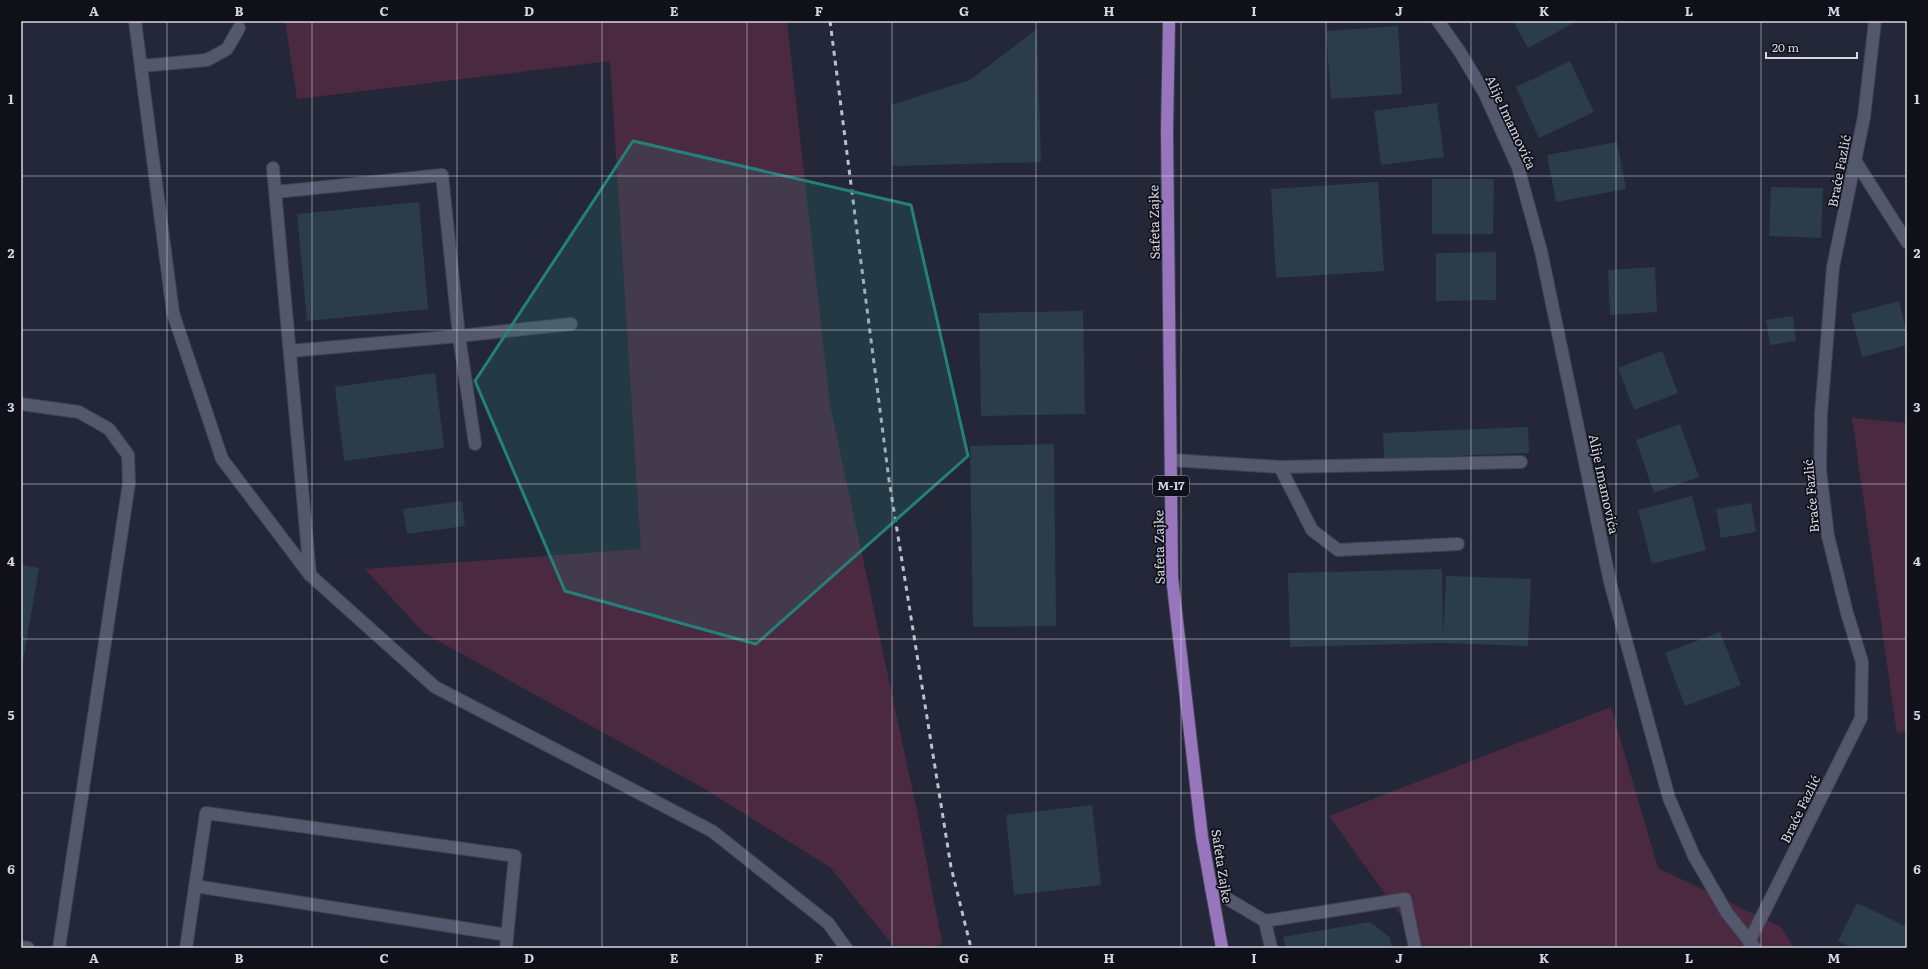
<svg xmlns="http://www.w3.org/2000/svg" width="1928" height="969" viewBox="0 0 1928 969" font-family="Literata,serif">
  <rect width="100%" height="100%" fill="#232738"/>
  <g fill="#4b2a41">
    <polygon points="285,21 787,21 830,405 918,816 942,943 933,948 895,948 830,867 703,788 424,633 365,569 641,549 610,61 297,99"/>
    <polygon points="1852,418 1907,423 1907,730 1897,734"/>
    <polygon points="1611,707 1658,868 1781,927 1794,948 1424,948 1329,816"/>
  </g>
  <g fill="#2c3d4a">
    <polygon points="1513,21 1577,21 1528,48"/>
    <polygon points="1398,26 1402,94 1331,99 1326,31"/>
    <polygon points="1037,29 1041,162 892,166 891,105 970,80"/>
    <polygon points="1570,61 1594,112 1539,138 1516,87"/>
    <polygon points="1437,103 1444,157 1381,165 1374,111"/>
    <polygon points="1617,142 1626,189 1556,202 1547,155"/>
    <polygon points="1432,179 1494,179 1493,234 1432,234"/>
    <polygon points="1378,182 1384,271 1276,278 1271,189"/>
    <polygon points="1771,187 1823,188 1821,238 1769,236"/>
    <polygon points="419,202 428,309 307,321 297,214"/>
    <polygon points="1496,252 1496,300 1436,301 1436,253"/>
    <polygon points="1655,267 1657,312 1610,315 1608,270"/>
    <polygon points="1899,301 1907,333 1907,345 1862,357 1851,314"/>
    <polygon points="1083,311 1085,414 981,416 979,313"/>
    <polygon points="1793,316 1796,341 1770,345 1766,320"/>
    <polygon points="1662,351 1678,393 1634,410 1618,368"/>
    <polygon points="435,373 444,448 344,461 335,387"/>
    <polygon points="1680,424 1699,477 1654,493 1636,440"/>
    <polygon points="1528,427 1529,453 1384,459 1383,433"/>
    <polygon points="1054,444 1056,626 973,627 970,446"/>
    <polygon points="1692,496 1706,550 1652,564 1638,510"/>
    <polygon points="462,501 465,526 407,534 403,509"/>
    <polygon points="1751,503 1756,532 1721,538 1716,509"/>
    <polygon points="21,565 39,568 22,667 21,667"/>
    <polygon points="1442,569 1443,638 1446,576 1531,579 1528,646 1443,643 1290,647 1288,573"/>
    <polygon points="1720,632 1741,685 1685,706 1665,653"/>
    <polygon points="1092,805 1101,885 1014,895 1006,815"/>
    <polygon points="1857,903 1907,927 1907,948 1853,948 1838,941"/>
    <polygon points="1370,922 1390,938 1392,948 1286,948 1283,937"/>
  </g>
  <g fill="none" stroke-linecap="round" stroke-linejoin="round">
    <g stroke="#414352" stroke-width="14">
      <g id="minor">
        <polyline points="135,21 173,313 222,459 310,575 435,687 712,831 828,923 846,948"/>
        <polyline points="1438,21 1460,52 1485,94 1518,167 1541,251 1610,582 1669,798 1694,856 1727,913 1755,948"/>
        <polyline points="141,66 207,60 227,49 239,28"/>
        <polyline points="1856,162 1907,242"/>
        <polyline points="273,168 310,575"/>
        <polyline points="276,192 442,175 459,336 290,351"/>
        <polyline points="21,404 79,412 109,429 128,455 129,483 59,948"/>
        <polyline points="475,444 459,336 571,324"/>
        <polyline points="1171,460 1280,467 1312,530 1338,550 1458,544"/>
        <polyline points="1280,467 1521,462"/>
        <polyline points="195,886 507,935"/>
        <polyline points="1211,889 1265,921 1271,948"/>
        <polyline points="1265,921 1405,899 1415,948"/>
        <polyline points="1749,942 1861,718 1862,662 1847,613 1828,536 1820,470 1821,414 1833,267 1864,117 1875,21"/>
        <polyline points="21,947 28,948"/>
        <polyline points="186,948 206,813 515,856 506,948"/>
      </g>
    </g>
    <g stroke="#414352" stroke-width="14">
      <polyline id="major" points="1169,21 1167,132 1172,577 1202,837 1222,948"/>
    </g>
    <use href="#minor" stroke="#54586c" stroke-width="12"/>
    <use href="#major" stroke="#9776be" stroke-width="12"/>
    <polyline stroke="#bdbfcc" stroke-width="3" stroke-dasharray="5 5" stroke-linecap="butt" points="830,21 889,480 951,867 971,948"/>
  </g>
  <path fill="#23807a" fill-opacity="0.2" stroke="#23807a" stroke-width="3" stroke-linejoin="round" d="M633 141 911 205 968 456 756 644 565 591 475 381Z"/>
  <path fill="none" stroke="#d5d7e3" stroke-width="1" stroke-opacity="0.55" d="M167 21V948M312 21V948M457 21V948M602 21V948M747 21V948M892 21V948M1036 21V948M1181 21V948M1326 21V948M1471 21V948M1616 21V948M1761 21V948M21 176H1907M21 330H1907M21 484H1907M21 639H1907M21 793H1907"/>
  <g text-anchor="middle" stroke-width="3.5" stroke-linejoin="round" paint-order="stroke">
    <rect fill="#0f1018" stroke="#9a9ba6" stroke-width="1" x="1153" y="476" width="36" height="20" rx="3"/>
    <g font-size="12" font-weight="bold" fill="#d5d7e3">
      <text x="1171" y="490">M-17</text>
    </g>
    <g font-size="13" fill="#d5d7e3" stroke="#0f1018">
      <text transform="translate(1511 122) rotate(65)" y="5">Alije Imamovića</text>
      <text transform="translate(1839 171) rotate(-79)" y="5">Braće Fazlić</text>
      <text transform="translate(1154 222) rotate(-91)" y="5">Safeta Zajke</text>
      <text transform="translate(1604 484) rotate(78)" y="5">Alije Imamovića</text>
      <text transform="translate(1811 496) rotate(-95)" y="5">Braće Fazlić</text>
      <text transform="translate(1159 547) rotate(-91)" y="5">Safeta Zajke</text>
      <text transform="translate(1800 809) rotate(-64)" y="5">Braće Fazlić</text>
      <text transform="translate(1222 866) rotate(81)" y="5">Safeta Zajke</text>
    </g>
  </g>
  <rect width="1928" height="969" fill="none" stroke="#0f1018" stroke-width="44"/>
  <path d="M1766 52v6h91v-6" fill="none" stroke="#d5d7e3" stroke-width="2"/>
  <text x="1772" y="52" font-size="12" fill="#d5d7e3" stroke="#0f1018" stroke-width="3" paint-order="stroke">20 m</text>
  <rect x="22" y="22" width="1884" height="925" fill="none" stroke="#d5d7e3" stroke-width="1.5"/>
  <g font-size="13" text-anchor="middle" font-weight="bold" fill="#d5d7e3">
    <text x="94" y="16">A</text>
    <text x="239" y="16">B</text>
    <text x="384" y="16">C</text>
    <text x="529" y="16">D</text>
    <text x="674" y="16">E</text>
    <text x="819" y="16">F</text>
    <text x="964" y="16">G</text>
    <text x="1109" y="16">H</text>
    <text x="1254" y="16">I</text>
    <text x="1399" y="16">J</text>
    <text x="1544" y="16">K</text>
    <text x="1689" y="16">L</text>
    <text x="1834" y="16">M</text>
    <text x="11" y="104">1</text>
    <text x="1917" y="104">1</text>
    <text x="11" y="258">2</text>
    <text x="1917" y="258">2</text>
    <text x="11" y="412">3</text>
    <text x="1917" y="412">3</text>
    <text x="11" y="566">4</text>
    <text x="1917" y="566">4</text>
    <text x="11" y="720">5</text>
    <text x="1917" y="720">5</text>
    <text x="11" y="874">6</text>
    <text x="1917" y="874">6</text>
    <text x="94" y="963">A</text>
    <text x="239" y="963">B</text>
    <text x="384" y="963">C</text>
    <text x="529" y="963">D</text>
    <text x="674" y="963">E</text>
    <text x="819" y="963">F</text>
    <text x="964" y="963">G</text>
    <text x="1109" y="963">H</text>
    <text x="1254" y="963">I</text>
    <text x="1399" y="963">J</text>
    <text x="1544" y="963">K</text>
    <text x="1689" y="963">L</text>
    <text x="1834" y="963">M</text>
  </g>
</svg>
